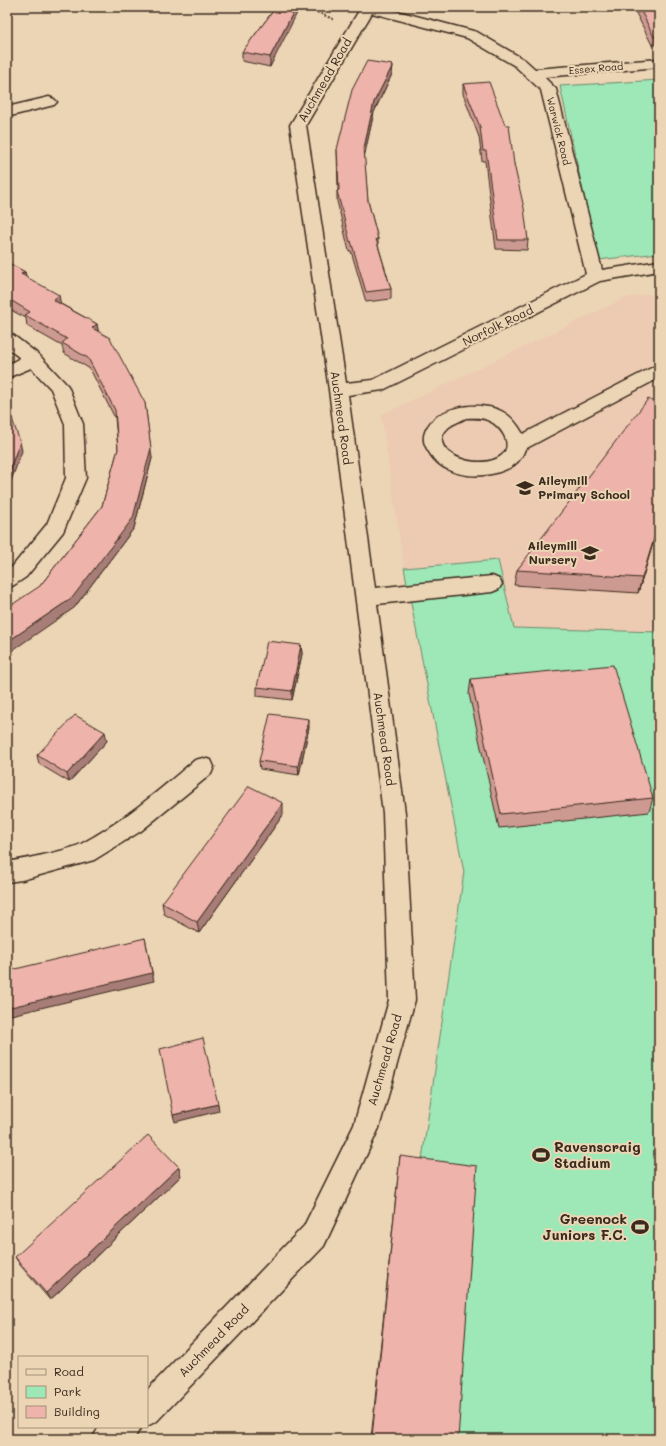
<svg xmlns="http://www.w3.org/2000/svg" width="666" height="1446" viewBox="0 0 666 1446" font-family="Mali,sans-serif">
  <rect width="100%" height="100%" fill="#ecd5b5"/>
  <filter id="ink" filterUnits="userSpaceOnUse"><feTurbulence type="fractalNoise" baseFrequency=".025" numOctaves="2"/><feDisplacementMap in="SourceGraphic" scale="8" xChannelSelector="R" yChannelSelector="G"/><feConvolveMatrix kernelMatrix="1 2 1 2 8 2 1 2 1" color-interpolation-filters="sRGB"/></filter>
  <g filter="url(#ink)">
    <polygon fill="#edcbb2" points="648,294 659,299 659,632 514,628 498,560 404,568 381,415 625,298"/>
    <g fill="#9ee7b7" stroke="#6c886a">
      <polygon points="659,80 659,253 598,260 560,86"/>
      <polygon points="498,560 514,628 659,632 659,1439 381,1439 464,872 404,568"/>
    </g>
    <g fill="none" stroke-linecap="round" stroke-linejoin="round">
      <g stroke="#3b2a1e" stroke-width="3">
        <g id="minor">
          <path d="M359 7H382L477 32 525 60 535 69 659 59V67L544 77 556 89 602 270 659 261V271L600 281 383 390 348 395 375 588 492 576 499 579 502 584 499 589 492 592 377 604 405 813 415 1000 379 1128 324 1246 157 1421 147 1426V1390L304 1226 354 1125 389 1000 383 813 329 390 290 125 360 9ZM372 13 467 38 515 66 541 90 586 274 373 380 346 383 306 125Z"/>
          <polygon points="49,97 54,99 57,102 54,105 7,117 7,107"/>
          <polygon points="7,333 13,335 39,355 68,386 83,424 86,478 63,532 26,577 14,585 7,588 7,570 12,567 47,524 66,478 65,424 51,389 31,368 7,378 7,365 20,358 7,348"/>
          <path d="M659 364V378L525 449C520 464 510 469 496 473 473 479 442 475 429 452 425 446 422 440 425 432 435 405 481 400 503 412 512 417 518 425 523 434ZM466 418C473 418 481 417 487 420 500 424 515 445 501 456 479 473 422 451 449 427 454 423 461 421 466 418Z"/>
          <path d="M203 758 211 760 214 767 211 774 141 831 94 860 22 880 7 882V862C25 859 66 851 81 844 123 822 159 790 195 760Z"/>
          <polygon points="99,1427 141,1427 134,1439 92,1439"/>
        </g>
      </g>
      <polyline stroke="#3b2a1e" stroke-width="2" stroke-dasharray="2 2" stroke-linecap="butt" points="306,7 335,20"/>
      <use href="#minor" fill="#ecd5b5" fill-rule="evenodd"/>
    </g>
    <g fill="#cd9a92" stroke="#3b2a1e">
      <polygon points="276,7 270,67 242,61 242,52"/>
      <polygon points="633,7 659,7 659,45 652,45"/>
      <polygon points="393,65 392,74 374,112 364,155 368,201 378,239 378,245 391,289 391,299 366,302 351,251 349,251 337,201 337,191 338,190 337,149"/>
      <polygon points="463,84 514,164 528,240 527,250 496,249 485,161 482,161 479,137 463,94"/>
      <polygon points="7,262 25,272 26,276 61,304 97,324 98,331 152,458 134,528 74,608 40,586 102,506 118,449 115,418 90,369 64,353 62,346 27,326 26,318 7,308"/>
      <polygon points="659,404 659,538 655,537 638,593 514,585 517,570"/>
      <polygon points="301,645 302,654 292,700 257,696 257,687"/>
      <polygon points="471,679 653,798 649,812 499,828 469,694"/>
      <polygon points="309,727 299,775 260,769 259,761"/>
      <polygon points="107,741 69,782 39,764 37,755"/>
      <polygon points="283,815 199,933 164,914 162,903"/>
      <polygon points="400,1156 458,1439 371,1439"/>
      <polygon points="181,1176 50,1300 20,1265 15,1257"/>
    </g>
    <g fill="#a77d77" stroke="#3b2a1e">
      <polygon points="296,7 300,7 270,67 270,57"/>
      <polygon points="393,65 392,74 374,112 364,158 364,148 374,102"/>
      <polygon points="25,272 27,282 21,274"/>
      <polygon points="59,295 61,306 53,300"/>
      <polygon points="97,324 99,335 92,328"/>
      <polygon points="145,403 152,458 134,528 74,608 7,654 7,642 72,598"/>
      <polygon points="20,442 22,451 7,492 7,476"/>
      <polygon points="659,522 655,537 638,593 642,578"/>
      <polygon points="301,645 302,654 292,700 292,691"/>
      <polygon points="309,719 309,727 299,775 298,766"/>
      <polygon points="105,732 107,741 69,782 67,774"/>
      <polygon points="283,803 283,815 199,933 197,922"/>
      <polygon points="145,938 154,981 7,1016 7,1008"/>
      <polygon points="218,1104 219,1111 175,1122 173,1115"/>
      <polygon points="179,1167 181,1176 50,1300 46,1293"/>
    </g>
    <g fill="#eeb3aa" stroke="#3b2a1e">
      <polygon points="276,7 296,7 270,57 242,52"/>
      <polygon points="639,7 659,7 659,36 654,37"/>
      <polygon points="367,61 393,65 374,102 364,148 368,201 378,239 376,239 391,289 366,292 351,241 350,242 337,191 339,190 337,149 352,90"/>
      <polygon points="489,82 505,125 509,125 514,164 524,208 528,240 498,240 486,151 483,151 480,127 463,84"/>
      <polygon points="7,262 25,272 21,274 59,295 53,300 97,324 92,328 110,338 145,403 151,448 133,518 72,598 7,642 7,608 40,586 102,506 118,449 115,410 88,358 62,343 67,339 25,315 30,312 7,298"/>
      <polygon points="648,399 659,404 659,522 642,578 517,570"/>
      <polygon points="7,404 20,442 7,476"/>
      <polygon points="267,641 301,645 292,691 257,687"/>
      <polygon points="613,665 653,798 501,814 471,679"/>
      <polygon points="270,714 309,719 298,766 259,761"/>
      <polygon points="75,715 105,732 67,774 37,755"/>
      <polygon points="249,786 283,803 197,922 162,903"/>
      <polygon points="145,938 152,973 7,1008 7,971"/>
      <polygon points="203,1038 218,1104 173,1115 160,1049"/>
      <polygon points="148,1135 179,1167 46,1293 15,1257"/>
      <polygon points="400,1156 477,1166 458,1439 387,1439 372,1437"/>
    </g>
  </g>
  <defs>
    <g id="school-bare" transform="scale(1.38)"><path d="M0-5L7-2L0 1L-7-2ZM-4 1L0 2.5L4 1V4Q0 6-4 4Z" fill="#3b2a1e" stroke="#ecd5b5" stroke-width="2.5" paint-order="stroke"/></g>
    <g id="stadium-bare" transform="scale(1.38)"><path d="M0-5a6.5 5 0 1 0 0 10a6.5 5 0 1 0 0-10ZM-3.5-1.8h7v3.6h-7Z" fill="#3b2a1e" stroke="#ecd5b5" stroke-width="2.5" paint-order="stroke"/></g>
  </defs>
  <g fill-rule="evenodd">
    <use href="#school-bare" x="525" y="488"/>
    <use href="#school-bare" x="590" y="553"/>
    <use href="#stadium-bare" x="541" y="1155"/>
    <use href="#stadium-bare" x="640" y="1227"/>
  </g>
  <g text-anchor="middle" stroke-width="4" stroke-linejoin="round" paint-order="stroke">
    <g font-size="10" fill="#3b2a1e" stroke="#ecd5b5">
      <text transform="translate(596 68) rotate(-5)" y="4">Essex Road</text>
      <text transform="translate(559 131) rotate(76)" y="4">Warwick Road</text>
    </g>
    <g font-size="12" fill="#3b2a1e" stroke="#ecd5b5">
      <text transform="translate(325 80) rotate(-60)" y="4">Auchmead Road</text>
      <text transform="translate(498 326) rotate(-26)" y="4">Norfolk Road</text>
      <text transform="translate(341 418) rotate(82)" y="4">Auchmead Road</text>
      <text transform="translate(384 739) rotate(82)" y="4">Auchmead Road</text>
      <text transform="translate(385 1060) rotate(-74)" y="4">Auchmead Road</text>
      <text transform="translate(214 1341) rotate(-46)" y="4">Auchmead Road</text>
    </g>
    <g font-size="12" font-weight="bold" fill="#3b2a1e" stroke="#ecd5b5" text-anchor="start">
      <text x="538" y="485">Aileymill<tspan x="538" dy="14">Primary School</tspan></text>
      <text x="577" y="550" text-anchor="end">Aileymill<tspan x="577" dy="14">Nursery</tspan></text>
    </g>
    <g font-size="14" font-weight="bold" fill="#3b2a1e" stroke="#ecd5b5" text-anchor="start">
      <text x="554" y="1152">Ravenscraig<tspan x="554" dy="16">Stadium</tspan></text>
      <text x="627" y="1224" text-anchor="end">Greenock<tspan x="627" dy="16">Juniors F.C.</tspan></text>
    </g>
  </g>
  <rect width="666" height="1446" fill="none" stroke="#ecd5b5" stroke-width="24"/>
  <rect x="12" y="12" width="642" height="1422" fill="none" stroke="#3b2a1e" stroke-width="1.5" filter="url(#ink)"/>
  <rect x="18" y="1356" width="130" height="72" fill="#ecd5b5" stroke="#a59179"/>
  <rect x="26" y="1369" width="20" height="6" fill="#ecd5b5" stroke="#a59179"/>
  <text x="54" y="1376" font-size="12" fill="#3b2a1e">Road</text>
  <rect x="26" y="1386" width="20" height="12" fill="#9ee7b7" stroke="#a59179"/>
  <text x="54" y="1396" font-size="12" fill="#3b2a1e">Park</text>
  <rect x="26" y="1406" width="20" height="12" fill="#eeb3aa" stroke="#a59179"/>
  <text x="54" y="1416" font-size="12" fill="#3b2a1e">Building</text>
</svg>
